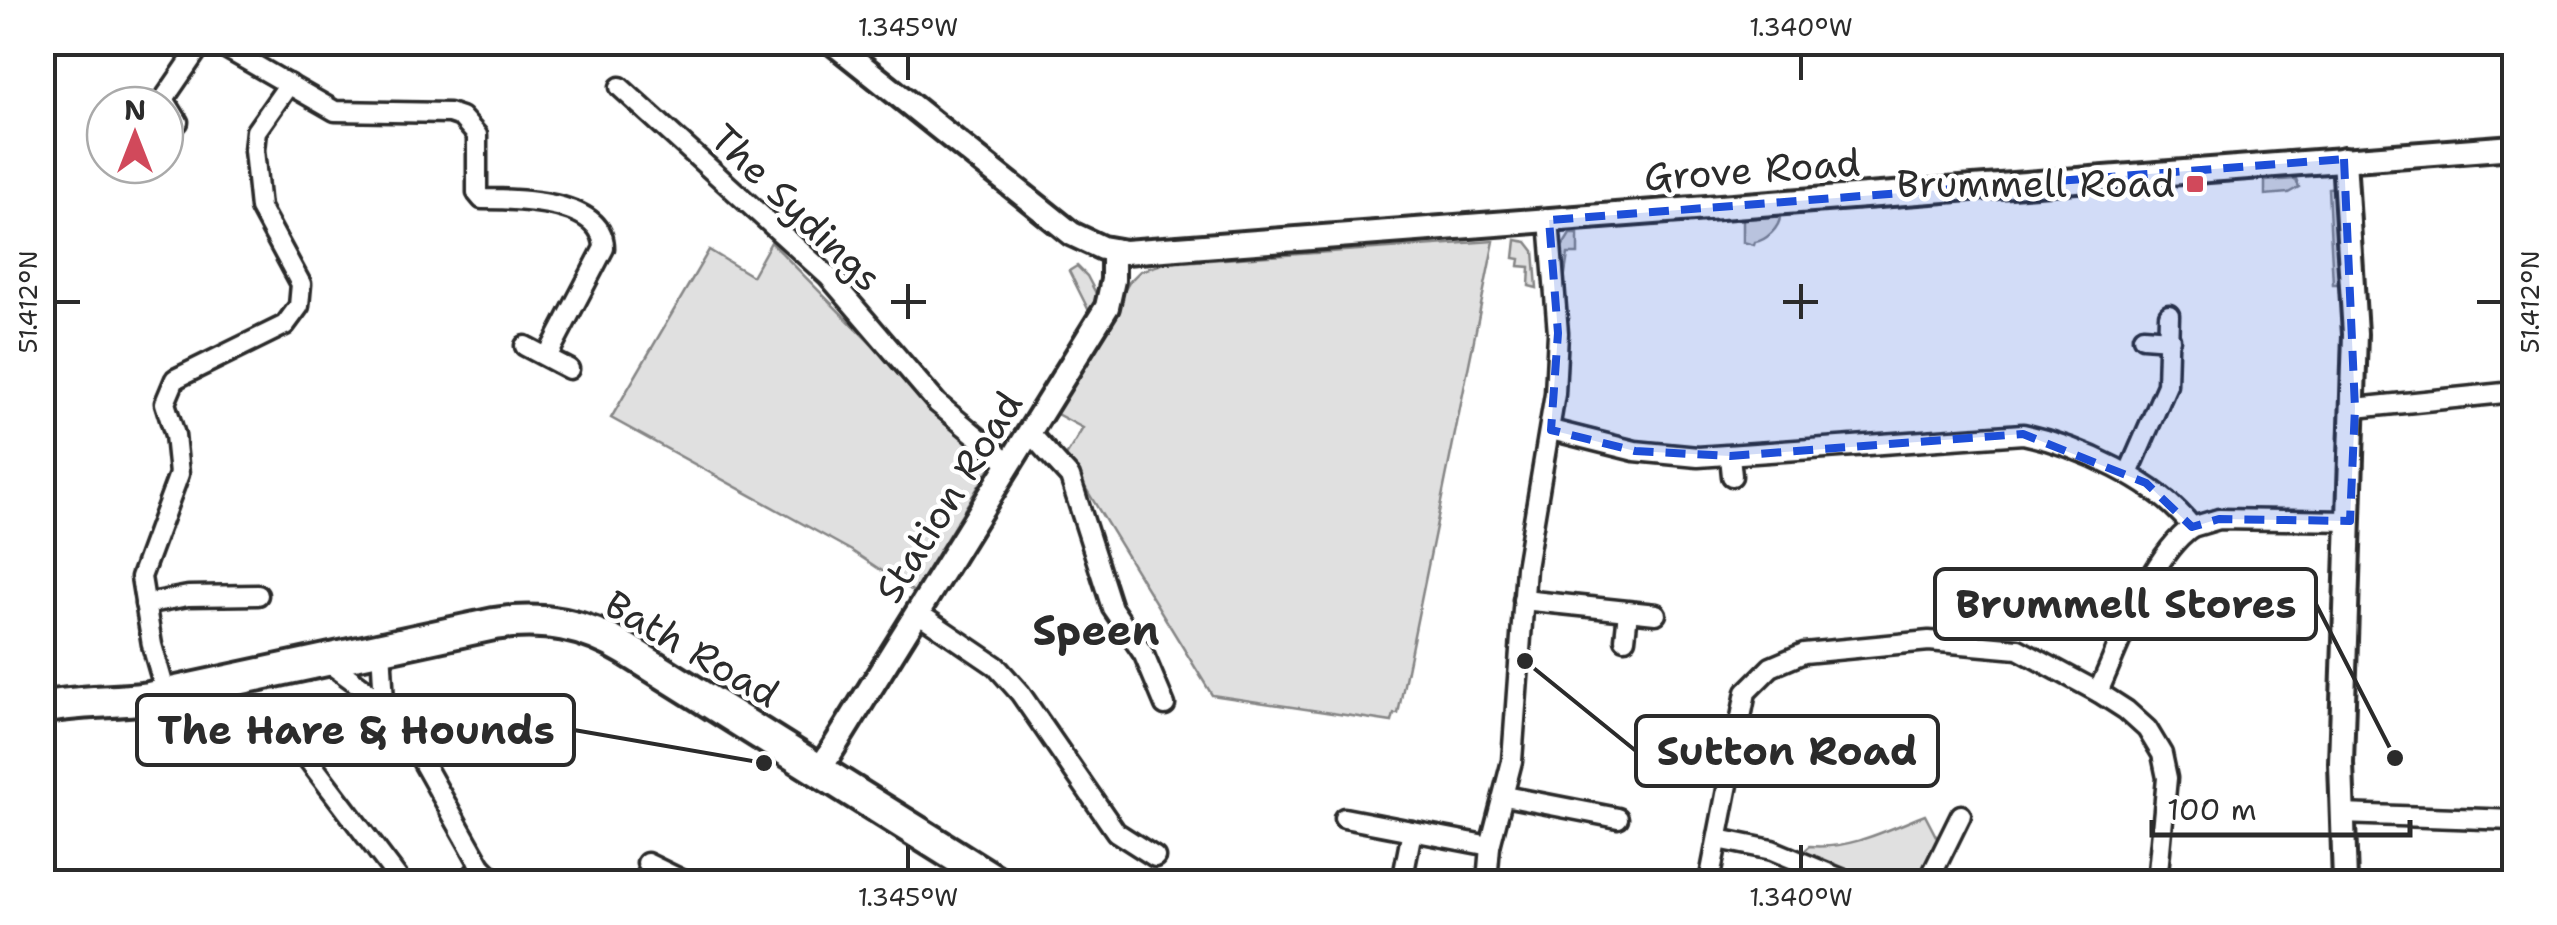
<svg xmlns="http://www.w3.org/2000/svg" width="2557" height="925" viewBox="0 0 2557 925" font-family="'Shantell Sans',sans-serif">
  <rect width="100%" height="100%" fill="#fff"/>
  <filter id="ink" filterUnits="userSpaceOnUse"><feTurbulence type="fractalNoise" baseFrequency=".01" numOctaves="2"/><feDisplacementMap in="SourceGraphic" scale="20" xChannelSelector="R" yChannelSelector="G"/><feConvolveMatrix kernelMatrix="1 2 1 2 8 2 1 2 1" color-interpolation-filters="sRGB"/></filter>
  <g filter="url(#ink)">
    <g fill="#e0e0e0" stroke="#868686" stroke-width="2.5">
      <polygon points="2296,179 2299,187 2288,193 2265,195 2265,181"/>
      <polygon points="2336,187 2341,284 2333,284 2328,188"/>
      <path d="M1780 216C1780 228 1765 241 1755 242L1754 245 1743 242V219Z"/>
      <polygon points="1570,234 1578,234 1578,254 1568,254 1563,287 1562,247"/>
      <polygon points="1516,240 1527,242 1534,251 1537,288 1529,286 1530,267 1519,266 1520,259 1514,258"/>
      <polygon points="1494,241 1398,714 1394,714 1392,722 1212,695 1066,456 1083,428 1051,411 1130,281 1140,271 1165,263"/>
      <polygon points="771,242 991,466 914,592 852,551 611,418 709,250 752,276"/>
      <polygon points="1077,266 1087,276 1101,303 1093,319 1069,271"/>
      <path d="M1925 815 1940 844 1924 880 1867 882 1803 852 1810 846C1850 850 1889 829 1925 815Z"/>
    </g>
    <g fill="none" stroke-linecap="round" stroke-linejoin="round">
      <g stroke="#2b2b2b" stroke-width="25">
        <g id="minor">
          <path d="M215 42 335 111 449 113 461 117 477 135V193L482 199C516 199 604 200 604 248L547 357"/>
          <polyline points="620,87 828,276 937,403 1008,462"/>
          <polyline points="164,99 178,122"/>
          <polyline points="151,105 164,99 203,42"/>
          <polyline points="2143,337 2170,339"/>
          <polyline points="525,346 569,369"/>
          <polyline points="2355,408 2514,392"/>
          <path d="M1551 430 1635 451 1698 457 2023 434C2078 446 2158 481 2192 527L2219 519 2350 521"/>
          <polyline points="1029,432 1070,477 1112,608 1144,655 1165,705"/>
          <polyline points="1730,456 1732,476"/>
          <polyline points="2128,474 2167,385 2169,315"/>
          <polyline points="1523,600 1656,614"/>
          <polyline points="145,604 188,596 258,595"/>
          <polyline points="918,613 996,666 1020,693 1116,832 1155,857"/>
          <polyline points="1625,639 1628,612"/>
          <polyline points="381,647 384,703"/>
          <polyline points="326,661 384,703 402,725 481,866 497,882"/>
          <path d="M2098 692C2120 644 2150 556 2192 527"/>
          <polyline points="166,694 152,645 141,577 179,474 175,435 165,403 175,379 285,325 299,306 301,284 260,208 254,150 256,131 289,84"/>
          <polyline points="301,750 401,882"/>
          <polyline points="1505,796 1618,818"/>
          <polyline points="2341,814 2514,820"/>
          <polyline points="1344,818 1490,846"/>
          <polyline points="1718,839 1772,850 1849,882"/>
          <polyline points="647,863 686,882"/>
          <polyline points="457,882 469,879 481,866"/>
          <polyline points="1402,882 1412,831"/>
          <polyline points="1487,882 1490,846 1512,761 1526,568 1555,394 1558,333 1549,220"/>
          <polyline points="1709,882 1746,692 1771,667 1804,653 1929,641 2018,649 2098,692 2126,710 2147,729 2162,754 2167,778 2157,882"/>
          <polyline points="1928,882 1961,815"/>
        </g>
      </g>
      <g stroke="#2b2b2b" stroke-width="30">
        <g id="tertiary">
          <polyline points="832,42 1072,234 1102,248 1125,252 2514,147"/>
          <polyline points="2344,159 2355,334 2341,763 2345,882"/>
          <polyline points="819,771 1107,307 1113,280 1113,251"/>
        </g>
      </g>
      <g stroke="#2b2b2b" stroke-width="38">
        <path id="primary" d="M42 708C78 700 113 703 149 698L494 624C544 617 584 624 627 650L997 882"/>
      </g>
      <use href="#minor" stroke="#fff" stroke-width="18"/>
      <use href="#tertiary" stroke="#fff" stroke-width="22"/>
      <use href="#primary" stroke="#fff" stroke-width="30"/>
    </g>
  </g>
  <path fill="#1d4ed8" fill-opacity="0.2" stroke="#1d4ed8" stroke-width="8" stroke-dasharray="20 12" stroke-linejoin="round" d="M2344 159 2355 408 2350 521 2219 519 2192 527 2146 483 2023 434 1730 456 1635 451 1551 430 1558 333 1549 220Z"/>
  <path fill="none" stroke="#2b2b2b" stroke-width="4" d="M908 55V80M1801 55V80M908 284V319M1801 284V319M55 302H80M891 302H926M1783 302H1818M2477 302H2502M908 845V870M1801 845V870"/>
  <rect fill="#d1495b" stroke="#fff" stroke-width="4" x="2185" y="174" width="20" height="20" rx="5"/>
  <g text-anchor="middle" stroke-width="9" stroke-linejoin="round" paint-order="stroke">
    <g font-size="38" fill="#2b2b2b" stroke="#fff">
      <text transform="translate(1752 170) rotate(-4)" y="13">Grove Road</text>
      <text transform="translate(796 208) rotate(44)" y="13">The Sydings</text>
      <text transform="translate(949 497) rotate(-58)" y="13">Station Road</text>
      <text transform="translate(692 649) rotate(30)" y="13">Bath Road</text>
    </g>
    <g font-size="38" fill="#2b2b2b" stroke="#fff" text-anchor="end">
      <text x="2175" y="197">Brummell Road</text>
    </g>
    <g font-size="42" font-weight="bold" fill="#2b2b2b" stroke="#fff">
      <text x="1096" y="645">Speen</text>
    </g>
  </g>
  <path fill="none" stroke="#2b2b2b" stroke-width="4" d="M2395 758L2316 604M764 763L574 730M1525 661L1636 751"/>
  <g fill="#2b2b2b" stroke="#fff" stroke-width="4">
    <circle cx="2395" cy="758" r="10"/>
    <circle cx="764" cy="763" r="10"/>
    <circle cx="1525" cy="661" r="10"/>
  </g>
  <g fill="#fff" stroke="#2b2b2b" stroke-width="4">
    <rect x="1935" y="569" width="381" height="70" rx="10"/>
    <rect x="137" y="695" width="437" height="70" rx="10"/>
    <rect x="1636" y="716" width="302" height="70" rx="10"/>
  </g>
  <g font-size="40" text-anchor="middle" font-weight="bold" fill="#2b2b2b">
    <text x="2126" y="618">Brummell Stores</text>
    <text x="356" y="744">The Hare &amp; Hounds</text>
    <text x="1787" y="765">Sutton Road</text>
  </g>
  <rect width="2557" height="925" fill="none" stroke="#fff" stroke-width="110"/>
  <g transform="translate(135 135)"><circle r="48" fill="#ffffff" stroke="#aaaaaa" stroke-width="2.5"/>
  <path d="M0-8L18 38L0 25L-18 38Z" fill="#d1495b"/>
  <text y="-15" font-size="28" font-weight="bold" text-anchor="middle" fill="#2b2b2b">N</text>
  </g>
  <path d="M2152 820v15h258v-15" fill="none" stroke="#2b2b2b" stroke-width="5"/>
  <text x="2167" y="820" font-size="30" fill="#2b2b2b" stroke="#ffffff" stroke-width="8" paint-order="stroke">100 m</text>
  <rect x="55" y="55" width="2447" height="815" fill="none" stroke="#2b2b2b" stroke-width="4"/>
  <g font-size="25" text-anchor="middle" fill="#2b2b2b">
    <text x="908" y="36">1.345°W</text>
    <text x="1801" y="36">1.340°W</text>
    <text transform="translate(28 302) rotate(-90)" y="9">51.412°N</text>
    <text transform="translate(2530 302) rotate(-90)" y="9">51.412°N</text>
    <text x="908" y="906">1.345°W</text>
    <text x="1801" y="906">1.340°W</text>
  </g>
</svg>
